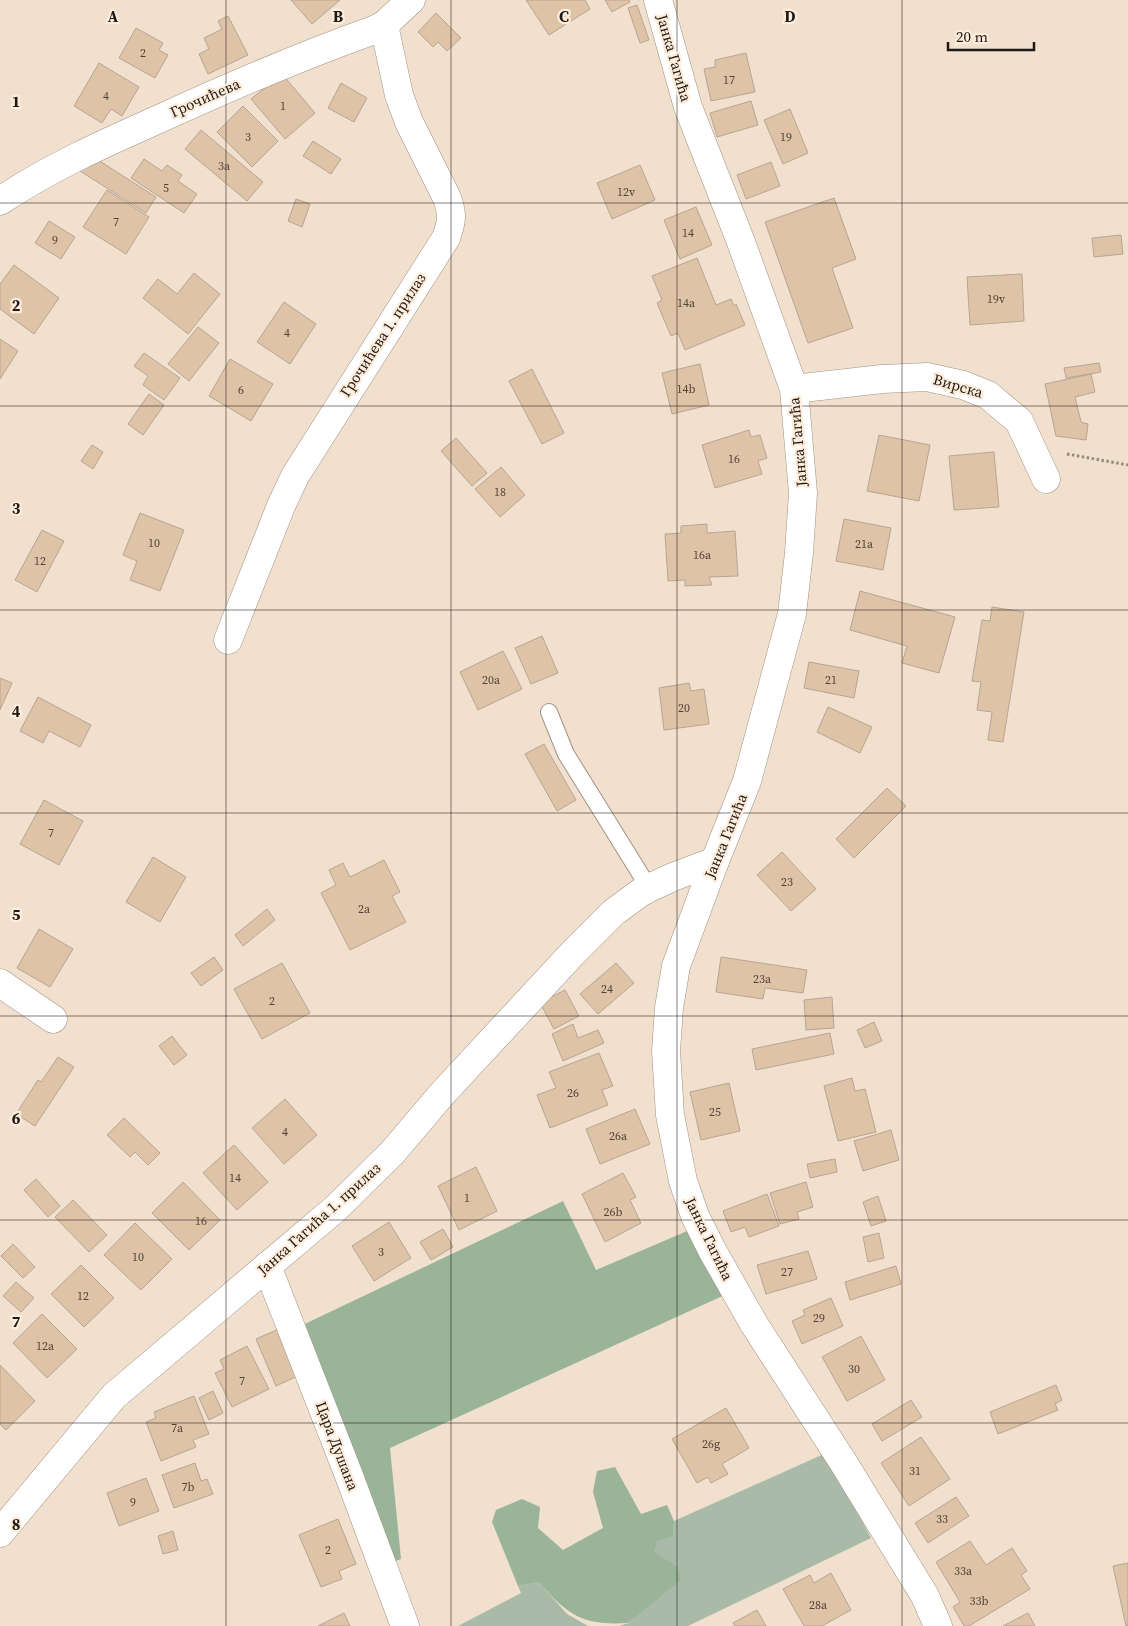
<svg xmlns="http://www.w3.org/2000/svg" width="1128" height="1626" viewBox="0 0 1128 1626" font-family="'Source Serif 4',serif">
  <rect width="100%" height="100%" fill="#f1e0ce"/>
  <g fill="#a9bba8">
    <polygon points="826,1453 871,1538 688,1626 619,1626 629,1623 677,1566 655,1554 656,1541 673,1537 674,1521"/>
    <polygon points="539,1582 567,1614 588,1626 458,1626 521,1593 518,1586"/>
  </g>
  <g fill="#99b498">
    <polygon points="563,1201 596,1270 692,1229 729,1293 390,1448 401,1559 375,1569 290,1331"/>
    <path d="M615 1467 641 1514 667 1505 674 1521 673 1537 657 1541 655 1553 677 1566 681 1580 628 1623C581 1626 567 1614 539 1582L518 1586 492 1522 496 1510 522 1499 540 1507 538 1528 563 1550 603 1528 593 1492 597 1471Z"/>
  </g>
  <g fill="#dfc3a6" stroke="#b6a594">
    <polygon points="291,0 340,0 312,24"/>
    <polygon points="526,0 585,0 590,9 549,35"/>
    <polygon points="605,0 629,0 630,2 612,12"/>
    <polygon points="637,5 649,40 640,43 628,8"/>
    <polygon points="436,13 461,38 447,51 438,42 433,47 418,32"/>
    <polygon points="228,16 248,55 208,74 199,54 209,49 204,38 222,29 218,21"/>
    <polygon points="136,28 163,43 159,50 168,55 155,78 119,58"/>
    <polygon points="746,53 755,92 711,101 704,69 715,67 715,60"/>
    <polygon points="99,63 139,87 122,116 111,109 102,123 74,106"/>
    <polygon points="282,74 315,113 285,139 251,99"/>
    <polygon points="341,83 367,98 354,122 328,108"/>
    <polygon points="751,101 758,125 717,137 710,113"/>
    <polygon points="243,106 278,141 252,167 217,132"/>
    <polygon points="790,109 808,153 783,164 764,120"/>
    <polygon points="201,130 263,182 247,201 185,149"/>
    <polygon points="313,141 341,159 331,174 303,156"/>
    <polygon points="144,159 162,171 167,165 182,175 178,181 197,194 184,213 131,178"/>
    <polygon points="98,160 156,197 146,213 80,171"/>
    <polygon points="771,162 780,186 746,199 737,175"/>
    <polygon points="640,165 655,200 612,219 597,183"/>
    <polygon points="107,190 149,217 126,254 83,227"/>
    <polygon points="834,198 856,259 832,268 853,328 808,343 765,222"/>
    <polygon points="296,199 310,204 302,227 288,221"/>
    <polygon points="696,207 712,245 680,259 664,220"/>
    <polygon points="49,221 75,237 61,259 35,243"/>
    <polygon points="1121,235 1123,254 1094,257 1092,238"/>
    <polygon points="697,258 716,305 731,299 734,306 736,304 745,325 685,350 678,333 671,336 657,303 662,300 652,276"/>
    <polygon points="14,265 59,298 34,334 0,309 0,284"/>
    <polygon points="194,273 220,294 188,334 143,298 158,279 177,294"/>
    <polygon points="1022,274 1024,321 970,325 967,277"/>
    <polygon points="284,302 316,324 290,364 257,342"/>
    <polygon points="198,327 219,343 189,381 168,364"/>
    <polygon points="0,339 18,351 0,379"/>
    <polygon points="144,353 180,378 164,400 143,385 148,376 134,366"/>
    <polygon points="230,359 273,384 251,421 209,396"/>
    <polygon points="1099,363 1101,372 1066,378 1064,368"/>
    <polygon points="700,364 709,405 672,414 662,373"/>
    <polygon points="532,369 564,433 542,444 509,381"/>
    <polygon points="1091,374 1095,392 1075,397 1081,422 1088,424 1086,440 1056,436 1045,384"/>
    <polygon points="149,394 164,405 143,435 128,424"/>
    <polygon points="749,430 751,437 760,435 767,458 758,461 762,474 715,488 702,445"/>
    <polygon points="879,435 930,445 919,501 867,491"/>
    <polygon points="456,438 487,473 472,486 441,451"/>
    <polygon points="92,445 103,452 93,469 81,461"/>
    <polygon points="994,452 999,507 954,510 949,456"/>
    <polygon points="501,467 525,495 500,517 475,489"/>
    <polygon points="140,513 184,530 160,591 130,580 137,561 123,555"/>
    <polygon points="844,519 891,528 883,570 836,561"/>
    <polygon points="707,524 707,533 735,531 738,576 709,577 712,585 685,586 685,580 668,581 665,534 681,533 681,526"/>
    <polygon points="42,530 64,541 37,592 15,580"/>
    <polygon points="860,591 955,617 939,673 902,663 907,646 850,630"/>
    <polygon points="992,607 1024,612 1003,742 988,740 992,712 977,710 981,682 972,681 982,620 990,621"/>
    <polygon points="542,636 558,673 531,684 515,648"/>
    <polygon points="503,651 522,689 478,710 460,672"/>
    <polygon points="809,662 859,671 854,698 804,688"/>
    <polygon points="0,678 12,683 0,710"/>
    <polygon points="689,683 691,691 704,689 709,724 664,730 659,688"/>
    <polygon points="38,697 91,725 80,747 49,731 43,743 20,731"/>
    <polygon points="828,707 872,727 860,753 817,732"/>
    <polygon points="544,744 576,800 557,811 525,754"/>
    <polygon points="887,788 906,806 854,858 836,839"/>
    <polygon points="44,800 83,821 59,865 20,844"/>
    <polygon points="782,852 816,889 791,911 757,875"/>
    <polygon points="153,857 186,877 160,922 126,902"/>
    <polygon points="384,860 400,892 392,896 406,922 350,950 321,893 336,885 329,870 343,863 350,877"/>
    <polygon points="267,909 275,920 243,946 235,935"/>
    <polygon points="39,929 73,949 50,987 17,968"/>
    <polygon points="214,957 223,970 201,986 191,973"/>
    <polygon points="721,957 807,970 803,993 765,988 763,999 716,992"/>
    <polygon points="282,963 310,1013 262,1039 234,989"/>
    <polygon points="616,963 634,983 598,1014 580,994"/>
    <polygon points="565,990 579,1016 554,1029 540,1003"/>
    <polygon points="832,997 834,1028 806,1030 804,1000"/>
    <polygon points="874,1022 882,1041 865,1048 857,1030"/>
    <polygon points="573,1024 578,1038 598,1030 604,1043 563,1061 552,1034"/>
    <polygon points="830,1033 834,1054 756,1070 752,1049"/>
    <polygon points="172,1036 187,1055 174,1065 159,1046"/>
    <polygon points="599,1053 613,1086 602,1090 608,1105 550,1128 537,1095 556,1088 549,1072"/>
    <polygon points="58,1057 74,1067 35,1126 16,1114 38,1080 41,1082"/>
    <polygon points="852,1078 855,1091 865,1089 876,1132 838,1141 824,1086"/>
    <polygon points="729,1083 740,1131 701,1140 690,1092"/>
    <polygon points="285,1099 317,1135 284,1164 252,1128"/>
    <polygon points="635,1109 650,1144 600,1164 586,1129"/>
    <polygon points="124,1118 160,1153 148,1165 135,1152 130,1157 107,1135"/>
    <polygon points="891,1130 899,1160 863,1171 854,1141"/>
    <polygon points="234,1145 268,1182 237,1210 203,1173"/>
    <polygon points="835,1159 837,1172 810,1178 807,1164"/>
    <polygon points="476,1167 497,1211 459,1230 438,1186"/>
    <polygon points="623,1173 636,1197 630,1200 641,1223 605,1242 582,1194"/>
    <polygon points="36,1179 60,1206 48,1217 24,1190"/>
    <polygon points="183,1182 220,1220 189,1250 152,1213"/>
    <polygon points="806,1182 813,1207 797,1212 799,1219 780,1224 770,1193"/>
    <polygon points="767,1194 779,1226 749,1237 745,1227 731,1232 723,1211"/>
    <polygon points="878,1196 886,1221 871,1226 863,1202"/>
    <polygon points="73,1200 107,1235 89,1252 55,1217"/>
    <polygon points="389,1222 411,1258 374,1281 352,1246"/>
    <polygon points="135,1223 172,1259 141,1290 104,1255"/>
    <polygon points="443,1229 453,1247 431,1260 420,1242"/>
    <polygon points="879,1233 884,1258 868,1262 863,1237"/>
    <polygon points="13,1244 35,1267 23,1278 1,1256"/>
    <polygon points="808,1251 817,1279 766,1294 757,1265"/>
    <polygon points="81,1265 114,1298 84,1327 51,1294"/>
    <polygon points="896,1266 901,1284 850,1300 845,1282"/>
    <polygon points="16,1282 34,1298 21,1312 3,1296"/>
    <polygon points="831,1298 843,1326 802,1344 792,1321 805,1315 803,1310"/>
    <polygon points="42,1314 77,1349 47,1378 13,1343"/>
    <polygon points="281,1328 302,1374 276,1386 256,1339"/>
    <polygon points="861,1336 885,1380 847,1401 822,1357"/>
    <polygon points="247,1346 269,1389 232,1407 215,1373 224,1369 220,1360"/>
    <polygon points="0,1365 35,1401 6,1430 0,1424"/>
    <polygon points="1056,1385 1062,1400 1055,1404 1058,1410 998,1434 990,1412"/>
    <polygon points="213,1391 223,1413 209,1420 199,1398"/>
    <polygon points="194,1396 209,1434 193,1440 196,1447 161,1461 146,1422 156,1418 154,1412"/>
    <polygon points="911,1400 922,1417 882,1441 872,1424"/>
    <polygon points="726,1408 749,1448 722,1464 728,1474 711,1483 708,1477 697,1483 672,1439"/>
    <polygon points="921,1437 950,1479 909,1506 881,1463"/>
    <polygon points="195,1463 201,1481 207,1479 213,1494 174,1508 162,1475"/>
    <polygon points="146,1478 159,1511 119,1526 107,1493"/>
    <polygon points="956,1497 969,1516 928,1543 915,1523"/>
    <polygon points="338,1519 356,1564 339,1571 342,1579 321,1587 299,1535"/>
    <polygon points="173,1531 178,1550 163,1554 158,1536"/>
    <polygon points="970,1541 986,1565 1012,1548 1027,1571 1021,1575 1030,1589 969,1626 964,1626 953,1607 960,1602 936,1562"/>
    <polygon points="1128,1563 1128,1626 1126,1626 1113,1566"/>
    <polygon points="831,1573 851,1610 822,1626 804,1626 783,1589 810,1575 814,1583"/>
    <polygon points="757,1610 766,1626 735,1626 733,1623"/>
    <polygon points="344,1613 350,1626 318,1626"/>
    <polygon points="1028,1613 1035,1626 1003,1626"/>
  </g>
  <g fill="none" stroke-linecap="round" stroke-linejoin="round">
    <g stroke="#a29282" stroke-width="18">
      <polyline id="lane" points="549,712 566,754 649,888"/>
    </g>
    <g stroke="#a29282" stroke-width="29">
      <g id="street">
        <polyline points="658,0 688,107 741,242 794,389 803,493 799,553 792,614 747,781 715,861 676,966 669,1008 666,1051 670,1115 683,1181 695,1216 712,1250 754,1324 843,1462 925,1596 938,1626"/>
        <path d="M0 201C49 168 105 143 159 119 229 87 301 56 374 30L384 25 411 0"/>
        <polyline points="794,389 882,379 927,377 963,385 988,395 1019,421 1046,479"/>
        <path d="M228 640 281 506 295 476 446 238C452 221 453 215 447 198L409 122 399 95 384 25"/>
        <polyline points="0,983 53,1019"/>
        <polyline points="267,1266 348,1473 405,1626"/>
        <polyline points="0,1533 114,1396 335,1209 392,1153 442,1094 572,954 614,912 640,893 649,888 673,877 715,861"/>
      </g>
    </g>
    <polyline stroke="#968a7d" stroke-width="3" stroke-dasharray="2.5 2.5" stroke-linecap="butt" points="1067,454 1128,465"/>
    <use href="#lane" stroke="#fff" stroke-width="16"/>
    <use href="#street" stroke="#fff" stroke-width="28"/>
  </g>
  <path fill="none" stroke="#201a14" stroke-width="1" stroke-opacity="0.55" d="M226 0V1626M451 0V1626M677 0V1626M902 0V1626M0 203H1128M0 406H1128M0 610H1128M0 813H1128M0 1016H1128M0 1220H1128M0 1423H1128"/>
  <g text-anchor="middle" stroke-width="4.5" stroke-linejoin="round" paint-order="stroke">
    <g font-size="12" fill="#504438">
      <text x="143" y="57">2</text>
      <text x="729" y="84">17</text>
      <text x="106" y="100">4</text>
      <text x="283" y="110">1</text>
      <text x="248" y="141">3</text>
      <text x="786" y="141">19</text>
      <text x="224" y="170">3a</text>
      <text x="166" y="192">5</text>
      <text x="626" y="196">12v</text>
      <text x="116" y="226">7</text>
      <text x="688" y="237">14</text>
      <text x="55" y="244">9</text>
      <text x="996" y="303">19v</text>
      <text x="686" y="307">14a</text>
      <text x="287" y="337">4</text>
      <text x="686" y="393">14b</text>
      <text x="241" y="394">6</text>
      <text x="734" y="463">16</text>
      <text x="500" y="496">18</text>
      <text x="154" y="547">10</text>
      <text x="864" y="548">21a</text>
      <text x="702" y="559">16a</text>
      <text x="40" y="565">12</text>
      <text x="491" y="684">20a</text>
      <text x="831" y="684">21</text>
      <text x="684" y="712">20</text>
      <text x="51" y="837">7</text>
      <text x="787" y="886">23</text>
      <text x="364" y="913">2a</text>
      <text x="762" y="983">23a</text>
      <text x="607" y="993">24</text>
      <text x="272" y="1005">2</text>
      <text x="573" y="1097">26</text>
      <text x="715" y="1116">25</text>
      <text x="285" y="1136">4</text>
      <text x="618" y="1140">26a</text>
      <text x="235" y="1182">14</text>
      <text x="467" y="1202">1</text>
      <text x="613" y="1216">26b</text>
      <text x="201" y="1225">16</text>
      <text x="381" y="1256">3</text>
      <text x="138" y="1261">10</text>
      <text x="787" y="1276">27</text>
      <text x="83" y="1300">12</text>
      <text x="819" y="1322">29</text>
      <text x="45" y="1350">12a</text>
      <text x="854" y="1373">30</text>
      <text x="242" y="1385">7</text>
      <text x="177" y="1432">7a</text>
      <text x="711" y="1448">26g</text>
      <text x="915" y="1475">31</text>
      <text x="188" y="1491">7b</text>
      <text x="133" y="1506">9</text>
      <text x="942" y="1523">33</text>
      <text x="328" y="1554">2</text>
      <text x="963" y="1575">33a</text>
      <text x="979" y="1605">33b</text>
      <text x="818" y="1609">28a</text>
    </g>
    <g font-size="15" fill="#201a14" stroke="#ffeddb">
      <text transform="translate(674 58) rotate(74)" y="5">Јанка Гагића</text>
      <text transform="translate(205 98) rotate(-24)" y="5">Грочићева</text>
      <text transform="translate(383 335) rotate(-57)" y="5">Грочићева 1. прилаз</text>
      <text transform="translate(958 386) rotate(16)" y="5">Вирска</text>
      <text transform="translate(798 442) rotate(-95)" y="5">Јанка Гагића</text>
      <text transform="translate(726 836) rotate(-68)" y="5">Јанка Гагића</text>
      <text transform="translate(319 1219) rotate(-42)" y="5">Јанка Гагића 1. прилаз</text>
      <text transform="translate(709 1239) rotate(64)" y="5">Јанка Гагића</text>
      <text transform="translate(337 1446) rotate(69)" y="5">Цара Душана</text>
    </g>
  </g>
  <g font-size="16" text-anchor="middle" font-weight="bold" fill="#201a14" stroke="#ffeddb" stroke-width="4.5" stroke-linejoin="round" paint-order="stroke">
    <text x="113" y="22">A</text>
    <text x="338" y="22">B</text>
    <text x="564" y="22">C</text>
    <text x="790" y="22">D</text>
    <text x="16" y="107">1</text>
    <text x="16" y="311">2</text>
    <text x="16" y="514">3</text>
    <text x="16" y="717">4</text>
    <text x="16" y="920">5</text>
    <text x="16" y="1124">6</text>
    <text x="16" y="1327">7</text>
    <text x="16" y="1530">8</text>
  </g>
  <path d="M948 42v8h86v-8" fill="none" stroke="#201a14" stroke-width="2.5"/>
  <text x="956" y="42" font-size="15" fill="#201a14" stroke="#ffeddb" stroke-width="4" paint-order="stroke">20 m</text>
</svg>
